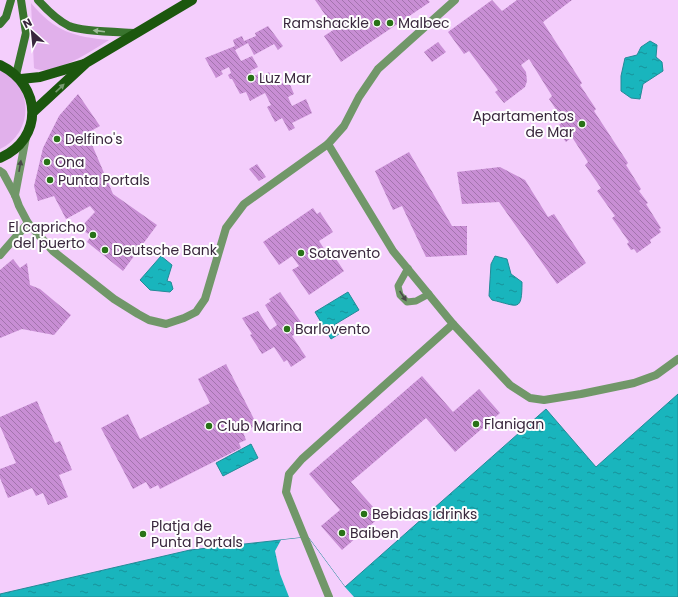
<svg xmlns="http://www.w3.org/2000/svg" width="678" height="597" viewBox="0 0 678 597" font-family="Poppins,sans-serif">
  <defs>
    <pattern id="water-ripples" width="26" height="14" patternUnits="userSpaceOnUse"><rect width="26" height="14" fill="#19b5bd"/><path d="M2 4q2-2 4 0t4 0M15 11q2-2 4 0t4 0" fill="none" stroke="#17939b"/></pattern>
    <pattern id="building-back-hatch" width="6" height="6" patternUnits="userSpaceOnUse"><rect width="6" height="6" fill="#c88ed4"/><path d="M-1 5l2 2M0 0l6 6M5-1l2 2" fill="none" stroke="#a374ad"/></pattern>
  </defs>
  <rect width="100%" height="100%" fill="#f4cefc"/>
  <g fill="#e1b0eb">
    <path d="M31 3C54 31 74 37 109 40 93 50 52 78 34 68Z"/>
    <path d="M0 69C34 85 34 133 0 149Z"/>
  </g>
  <g fill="url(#water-ripples)" stroke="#238a97">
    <polygon points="650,41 657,45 656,57 662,62 663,71 643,84 640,99 631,98 621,91 621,76 625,58 637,55 641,47"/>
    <polygon points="161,256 172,265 167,281 171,282 173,289 170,292 150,290 140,280"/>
    <path d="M495 256 507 259 511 274 522 282C522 313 518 306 492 300L489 296 491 264Z"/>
    <polygon points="348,292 359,310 334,325 339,334 331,339 315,312"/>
    <polygon points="678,394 678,597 0,597 0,594 190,550 308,537 345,587 546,409 596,467"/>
    <polygon points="251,444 258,458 223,476 216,463"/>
  </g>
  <polygon fill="#f4cefc" points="308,537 345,587 354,597 289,597 280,574 275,551 281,540"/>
  <g fill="url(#building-back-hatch)">
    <polygon points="315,0 428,0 430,2 341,62 324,36 335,29"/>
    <polygon points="492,0 502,11 517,0 572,0 543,22 582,83 580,85 596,109 594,111 628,163 626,165 641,189 639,191 648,203 646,204 661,228 659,229 661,232 650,240 651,243 637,253 634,249 631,250 627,244 629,242 612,218 615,216 597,191 601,188 585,165 588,162 572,137 566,142 555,128 564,121 549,99 552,96 529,59 521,65 526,72 527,81 525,87 504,103 495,92 498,90 469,51 464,54 448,32"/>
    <polygon points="268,26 283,46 278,50 274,44 254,55 248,43 235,50 241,61 252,56 258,67 250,71 254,76 261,73 262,76 269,72 276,86 288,80 294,94 288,97 292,106 306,99 312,113 292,123 295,128 289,131 282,118 275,122 267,107 271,105 265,93 250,101 246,92 240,94 232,79 230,79 228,75 231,73 229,67 221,71 223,74 216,78 205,58 235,46 233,40 242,36 244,41 256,36 255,33"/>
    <polygon points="438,42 446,52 432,62 424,52"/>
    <polygon points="78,94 100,126 87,133 113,194 157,225 123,271 87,242 91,236 80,228 95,212 90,206 66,219 54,196 38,201 34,186 43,148 59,116"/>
    <polygon points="409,152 452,226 467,226 467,255 426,257 402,206 393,210 375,171"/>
    <polygon points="257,164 266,177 259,181 249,169"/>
    <polygon points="500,167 525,180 548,217 554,214 586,263 557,284 499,202 462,204 457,172"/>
    <polygon points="313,208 317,214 320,212 333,232 319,241 325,250 328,247 344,271 309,295 292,270 299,266 292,256 279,265 263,242"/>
    <polygon points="13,259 20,268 27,263 30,285 40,289 71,315 54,335 22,329 0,338 0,270"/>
    <polygon points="280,292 305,328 292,336 306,357 291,367 287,360 284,362 274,347 262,354 250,335 252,334 242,318 258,311 270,330 277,325 265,305 271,301 269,299"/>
    <polygon points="226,364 257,425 243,432 246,440 239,443 241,448 160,489 158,485 150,489 146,482 133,489 101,428 128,414 140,439 210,403 198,379"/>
    <polygon points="422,376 453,412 479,389 500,413 455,452 426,418 351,482 381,516 342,550 321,526 340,510 309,474"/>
    <polygon points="37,401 55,443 60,441 72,470 59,475 68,497 48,505 43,493 36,496 32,488 8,498 0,478 0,469 16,463 0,426 0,417"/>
  </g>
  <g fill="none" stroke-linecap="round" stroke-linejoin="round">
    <polyline stroke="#719769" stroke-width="7" points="408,268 398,286 400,295 407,302 416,301 429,294"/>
    <g stroke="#719769" stroke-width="8">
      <polyline points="328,144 393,251 453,324 510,385 530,398 544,400 581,394 634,383 656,375 678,359"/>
      <polyline points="0,171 3,173 15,195 19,206 28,223 53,251 114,299 138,314 149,320 166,324 184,318 196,312 205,299 226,228 244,204 328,144 344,126 359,97 378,69 455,0"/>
      <polyline points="15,195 26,137"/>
      <polyline points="0,255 28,223"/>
      <polyline points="329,597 286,492 289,474 302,459 453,324"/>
    </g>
    <g stroke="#39742e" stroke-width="8">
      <path d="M38 0C47 10 57 20 69 26 82 32 121 32 137 33"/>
      <polyline points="0,24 6,17 11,0"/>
      <polyline points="16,75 26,33 21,0"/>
    </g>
    <g stroke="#1c570e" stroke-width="10">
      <path d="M0 65C42 85 44 139 0 158"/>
      <polyline points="21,79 40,77 84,64"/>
      <polyline points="33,112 86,63 192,0"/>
    </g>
  </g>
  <defs><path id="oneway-solid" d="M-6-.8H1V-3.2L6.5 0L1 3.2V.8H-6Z"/></defs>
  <use fill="#9cb996" href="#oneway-solid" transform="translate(99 31) rotate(-173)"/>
  <use fill="#769a6e" href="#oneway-solid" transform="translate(60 88) rotate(-43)"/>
  <g fill="#4a494a">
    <use href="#oneway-solid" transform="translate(20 166) rotate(-80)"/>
    <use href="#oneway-solid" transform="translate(403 296) rotate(56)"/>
  </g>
  <g fill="#287217" stroke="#fefefe" stroke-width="1.5">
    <circle cx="377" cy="23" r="4"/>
    <circle cx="390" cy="23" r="4"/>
    <circle cx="251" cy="78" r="4"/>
    <circle cx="582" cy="124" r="4"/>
    <circle cx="57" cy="139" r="4"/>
    <circle cx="47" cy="162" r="4"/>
    <circle cx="50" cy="180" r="4"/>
    <circle cx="93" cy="235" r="4"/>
    <circle cx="105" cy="250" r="4"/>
    <circle cx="301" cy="253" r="4"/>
    <circle cx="287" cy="329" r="4"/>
    <circle cx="476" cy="424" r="4"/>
    <circle cx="209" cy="426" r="4"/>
    <circle cx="364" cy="514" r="4"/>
    <circle cx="342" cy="533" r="4"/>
    <circle cx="143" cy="534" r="4"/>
  </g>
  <g text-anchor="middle" stroke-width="4" stroke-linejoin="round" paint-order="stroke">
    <g font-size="14" fill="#39273d" stroke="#fefefe" text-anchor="start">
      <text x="369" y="28" text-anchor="end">Ramshackle</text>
      <text x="398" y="28">Malbec</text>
      <text x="259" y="83">Luz Mar</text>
      <text x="574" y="121" text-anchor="end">Apartamentos<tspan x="574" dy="16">de Mar</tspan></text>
      <text x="65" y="144">Delfino's</text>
      <text x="55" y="167">Ona</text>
      <text x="58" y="185">Punta Portals</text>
      <text x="85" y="232" text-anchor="end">El capricho<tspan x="85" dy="16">del puerto</tspan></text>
      <text x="113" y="255">Deutsche Bank</text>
      <text x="309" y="258">Sotavento</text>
      <text x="295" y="334">Barlovento</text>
      <text x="484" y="429">Flanigan</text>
      <text x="217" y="431">Club Marina</text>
      <text x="372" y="519">Bebidas idrinks</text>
      <text x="151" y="531">Platja de<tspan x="151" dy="16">Punta Portals</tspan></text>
      <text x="350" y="538">Baiben</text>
    </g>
  </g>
  <g transform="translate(32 32) rotate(333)" stroke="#fefefe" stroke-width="3" paint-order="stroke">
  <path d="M0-3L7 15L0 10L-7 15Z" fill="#39273d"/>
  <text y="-6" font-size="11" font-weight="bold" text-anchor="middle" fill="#39273d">N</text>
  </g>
</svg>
